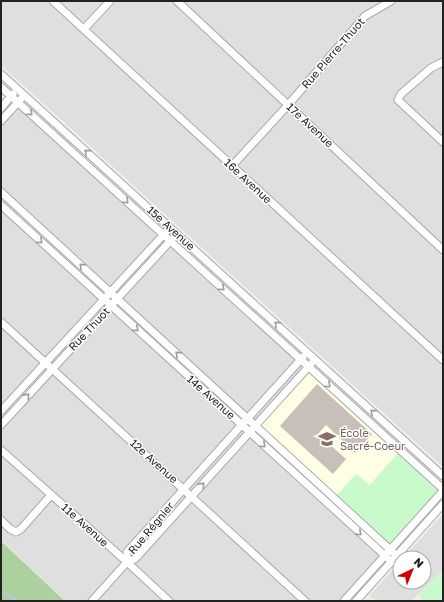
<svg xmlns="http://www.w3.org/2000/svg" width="444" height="602" viewBox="0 0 444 602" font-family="'Golos Text',sans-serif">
  <rect width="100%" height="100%" fill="#f2efe9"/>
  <g fill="#e0dfdf">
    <polygon points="1,1 443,1 443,467 1,65"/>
    <polygon points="18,102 163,235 110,293 1,192 1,121"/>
    <polygon points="1,205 104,300 1,414"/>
    <polygon points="170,241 309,367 256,426 117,299"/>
    <polygon points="110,306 385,556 344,601 66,601 1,540 1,422"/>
    <polygon points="443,514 443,570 411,601 378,601 369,596 400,562 400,582 424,582 424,558 403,558"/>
  </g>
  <polygon fill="#ffffe5" points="309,367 399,452 370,485 335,497 256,426"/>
  <polygon fill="#add19e" points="1,541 65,601 1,601"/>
  <g fill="#c8facc">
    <polygon points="399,452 443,489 391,550 335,497 356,474 370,485"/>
    <polygon points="443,570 443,601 424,601 418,595"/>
  </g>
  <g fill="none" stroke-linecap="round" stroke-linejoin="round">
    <polyline stroke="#aad3df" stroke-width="2" points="1,591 19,601"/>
  </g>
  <polygon fill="#c7bfb8" points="317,384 372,434 355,453 326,425 318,434 346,459 333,474 280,426"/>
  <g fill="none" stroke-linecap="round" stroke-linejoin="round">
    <g stroke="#a9a9a9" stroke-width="9">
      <g id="minor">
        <polyline points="53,1 443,360"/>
        <polyline points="177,1 443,250"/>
        <polyline points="84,29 110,1"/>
        <polyline points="443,62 431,68 401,94 398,100 443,142"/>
        <polyline points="1,74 443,476"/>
        <polyline points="1,87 443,489"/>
        <polyline points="1,108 13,94"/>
        <polyline points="1,121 21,99"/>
        <polyline points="232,166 288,105 365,16 391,1"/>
        <polyline points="1,192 397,556"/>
        <polyline points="1,205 392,562"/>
        <polyline points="1,322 305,601"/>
        <polyline points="1,411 166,232"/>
        <polyline points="1,425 173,238"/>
        <polyline points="1,450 127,562 169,601"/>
        <polyline points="1,520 10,529 16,532 21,529 51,495"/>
        <polyline points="127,562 127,552 303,357"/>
        <polyline points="92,601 127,562 135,559 311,364"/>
        <polyline points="344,601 443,491"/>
        <polyline points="356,601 443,504"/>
      </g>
    </g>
    <use href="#minor" stroke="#fff" stroke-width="7"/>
  </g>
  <defs><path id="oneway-chevron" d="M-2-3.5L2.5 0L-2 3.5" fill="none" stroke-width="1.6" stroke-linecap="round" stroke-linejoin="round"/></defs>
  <g stroke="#9c9c9c">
    <use href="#oneway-chevron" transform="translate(30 113) rotate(42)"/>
    <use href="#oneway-chevron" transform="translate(87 152) rotate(-138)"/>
    <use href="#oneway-chevron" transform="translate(126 201) rotate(42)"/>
    <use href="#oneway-chevron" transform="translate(40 241) rotate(42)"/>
    <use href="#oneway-chevron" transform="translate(82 266) rotate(-138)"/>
    <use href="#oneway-chevron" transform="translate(222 288) rotate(42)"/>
    <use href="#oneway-chevron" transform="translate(277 324) rotate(-138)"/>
    <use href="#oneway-chevron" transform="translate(136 329) rotate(42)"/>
    <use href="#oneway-chevron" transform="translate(178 354) rotate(-138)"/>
    <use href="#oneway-chevron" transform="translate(328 385) rotate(43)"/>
    <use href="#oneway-chevron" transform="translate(27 396) rotate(-48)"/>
    <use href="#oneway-chevron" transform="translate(373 412) rotate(-138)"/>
    <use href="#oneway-chevron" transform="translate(263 445) rotate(42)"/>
    <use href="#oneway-chevron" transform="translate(202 485) rotate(-48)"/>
    <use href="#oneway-chevron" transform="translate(359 533) rotate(42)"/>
  </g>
  <defs>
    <g id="school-bare" transform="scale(1.38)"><path d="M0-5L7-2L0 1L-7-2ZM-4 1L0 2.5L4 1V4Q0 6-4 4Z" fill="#8d6e63" stroke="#fff" stroke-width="2.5" paint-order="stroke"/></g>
  </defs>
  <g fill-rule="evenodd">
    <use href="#school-bare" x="327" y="439"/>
  </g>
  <g text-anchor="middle" stroke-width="3" stroke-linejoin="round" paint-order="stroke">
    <g font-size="11" fill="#222" stroke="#fff">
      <text transform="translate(333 53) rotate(-49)" y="4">Rue Pierre-Thuot</text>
      <text transform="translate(310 125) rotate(43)" y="4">17e Avenue</text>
      <text transform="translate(248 181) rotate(43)" y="4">16e Avenue</text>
      <text transform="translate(171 228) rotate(42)" y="4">15e Avenue</text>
      <text transform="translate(89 329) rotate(-47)" y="4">Rue Thuot</text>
      <text transform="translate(211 397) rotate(42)" y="4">14e Avenue</text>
      <text transform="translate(154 461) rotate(42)" y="4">12e Avenue</text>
      <text transform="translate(85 525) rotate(42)" y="4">11e Avenue</text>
      <text transform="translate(151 528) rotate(-50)" y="4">Rue Régnier</text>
    </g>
    <g font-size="11" fill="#785e54" stroke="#fff" text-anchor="start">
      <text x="340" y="437">École<tspan x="340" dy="13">Sacré-Coeur</tspan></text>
    </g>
  </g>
  <rect width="444" height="602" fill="none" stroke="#222222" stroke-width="4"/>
  <g transform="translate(412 570) rotate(43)"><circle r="19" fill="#ffffff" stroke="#a7a7a7"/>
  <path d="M0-3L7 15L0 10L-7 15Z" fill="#d40000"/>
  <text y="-6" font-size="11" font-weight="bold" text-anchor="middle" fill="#222222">N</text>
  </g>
</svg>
